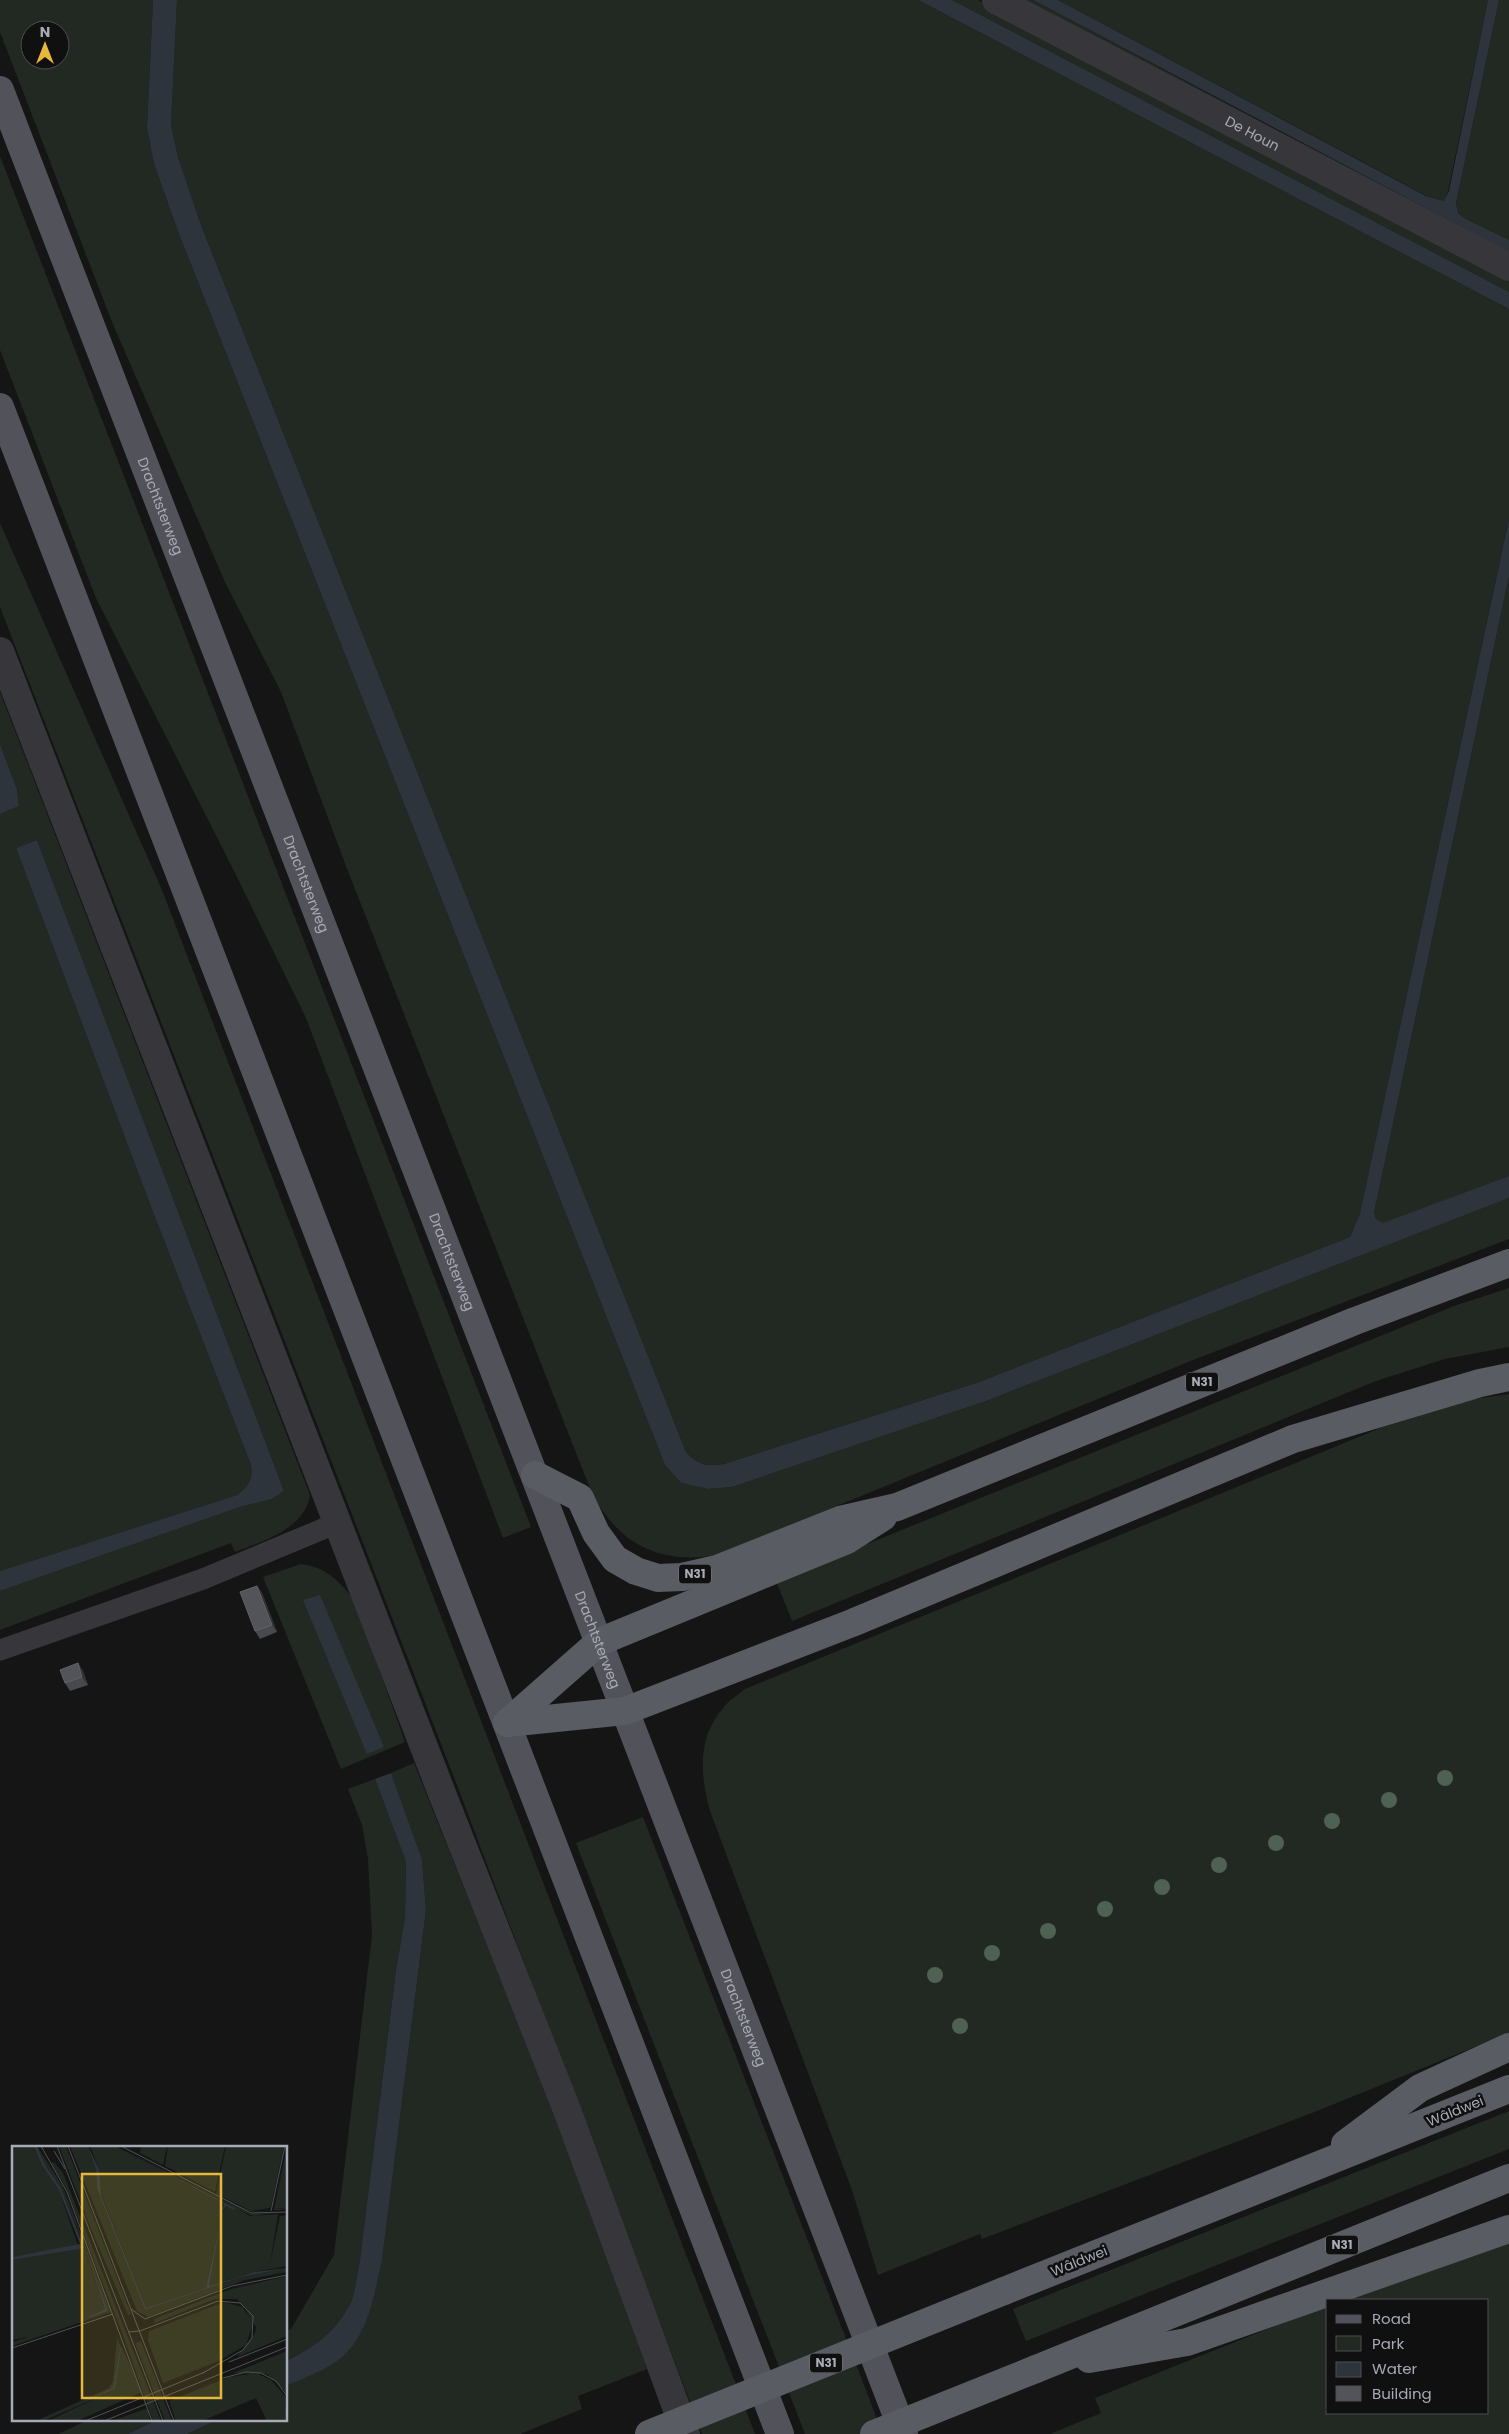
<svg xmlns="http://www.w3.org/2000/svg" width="1509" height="2434" viewBox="0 0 1509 2434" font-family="Poppins,sans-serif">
  <rect width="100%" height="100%" fill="#151516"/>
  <g fill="#212922" fill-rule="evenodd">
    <path d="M0 0H153L147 128 154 164 179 234 665 1465 681 1483 708 1489 732 1487 986 1401 1509 1198V1239L1193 1360 717 1555C660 1565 617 1544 591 1491L346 866 281 692 225 582 112 322 0 32ZM30 30H60V60H30Z"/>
    <path d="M177 0H918L1509 309V519L1360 1213 1350 1237 979 1382 724 1464C706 1466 699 1466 686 1452L201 225 178 157 171 125Z"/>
    <polygon points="952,0 978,0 1509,276 1509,292"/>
    <polygon points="1013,0 1033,0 1421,207"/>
    <polygon points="1058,0 1488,0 1447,196 1444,201 1427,196"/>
    <polygon points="1499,0 1509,0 1509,240 1464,218 1458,213 1456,203"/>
    <polygon points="0,156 531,1527 503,1538 306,1018 235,873 96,598 0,350"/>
    <polygon points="0,523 162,890 755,2434 702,2434 457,1785 0,607"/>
    <polygon points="1509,576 1509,1176 1383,1224 1376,1219 1374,1213"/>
    <path d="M0 692 310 1495C305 1529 263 1541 235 1552L231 1543 0 1630V1591L240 1507 272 1499 284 1491 37 840 16 848 153 1212 251 1465C253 1481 248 1486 237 1495L0 1571V814L19 806 17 789 0 744Z"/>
    <polygon points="1509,1288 1509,1347 1445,1359 1376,1381 792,1621 776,1581 1454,1306"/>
    <path d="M1509 1394V2033L1317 2111 982 2239 980 2234 878 2275 852 2190 710 1811C700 1774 697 1737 724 1707 729 1700 738 1695 745 1689L1383 1427 1467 1400Z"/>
    <path d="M301 1564C327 1567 338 1581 354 1599L405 1742 341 1769 263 1577Z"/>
    <polygon points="414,1763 571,2155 647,2369 578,2396 582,2409 520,2434 187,2434 217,2420 286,2420 286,2386 340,2359 382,2260 426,1910 422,1859 391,1773"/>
    <path d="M375 1779 406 1862 405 1917 396 1970 360 2260C357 2273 356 2290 351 2302 336 2332 315 2347 286 2361V2331L291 2329 334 2255 372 1935 368 1859 362 1825 348 1789Z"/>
    <polygon points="643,1817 871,2403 882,2434 805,2434 576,1843"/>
    <polygon points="1509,2111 1509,2149 1026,2341 1013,2309"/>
    <polygon points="1509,2239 1509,2434 1050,2434 1101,2413 1095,2398 1328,2305 1328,2413 1488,2413 1488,2300 1340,2300"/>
    <polygon points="88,2420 157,2420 127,2434 58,2434"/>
  </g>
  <g fill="#2e343b">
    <path d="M153 0H177L171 125 178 157 201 225 686 1452C699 1466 706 1466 724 1464L979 1382 1350 1237 1360 1213 1509 519V576L1374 1213 1376 1219 1383 1223 1509 1176V1198L986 1401 732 1487 708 1489 681 1483 665 1465 179 234 154 164 147 128Z"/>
    <polygon points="918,0 952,0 1509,292 1509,309"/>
    <polygon points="1033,0 1058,0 1426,196 1444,201 1449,191 1488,0 1499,0 1456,203 1458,213 1464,218 1509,240 1509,252"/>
    <polygon points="0,744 17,789 19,806 0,814"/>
    <path d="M37 840 284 1491 272 1499 240 1507 0 1591V1571L237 1495C248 1486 253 1481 251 1465L153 1212 16 848Z"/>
    <polygon points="320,1595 384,1747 367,1754 303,1600"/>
    <path d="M391 1773 422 1859 426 1910 382 2260C374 2294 369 2334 341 2358 327 2370 303 2378 286 2386V2361C315 2347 336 2332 351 2302 356 2290 357 2273 360 2260L396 1970 405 1917 406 1862 375 1779Z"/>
    <polygon points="157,2420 217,2420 187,2434 127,2434"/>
  </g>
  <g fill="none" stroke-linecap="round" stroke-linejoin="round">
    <polyline stroke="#36363b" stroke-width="21" points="0,1650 203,1579 337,1523"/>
    <g stroke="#36363b" stroke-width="28">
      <path id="s1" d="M996 0 1509 267"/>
      <polyline points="0,651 443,1796 567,2110 686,2434"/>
    </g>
    <g stroke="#52535a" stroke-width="28">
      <path id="s2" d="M0 90 904 2434"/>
      <polyline points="0,407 780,2434"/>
    </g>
    <g stroke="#5a5c63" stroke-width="28">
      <polyline points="535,1475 580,1498 596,1533 615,1559 636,1571 658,1578 682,1577 717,1569 840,1520 897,1507 1355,1321 1509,1263"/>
      <polyline points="507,1723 625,1711 852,1623 1293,1439 1480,1383 1509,1377"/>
      <polyline points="507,1723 599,1642 847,1540 883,1517"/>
      <polyline points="1345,2144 1420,2088 1509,2047"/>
      <polyline points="1004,2291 1509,2089"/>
      <polyline points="1089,2359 1187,2342 1509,2229"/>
      <polyline points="1036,2369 1509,2178"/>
    </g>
    <g stroke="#5a5c63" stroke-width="28">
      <polyline points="649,2434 1004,2291"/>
      <polyline points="874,2434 1036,2369"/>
    </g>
  </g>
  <g fill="#4f6152">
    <circle cx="1445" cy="1778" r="8"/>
    <circle cx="1389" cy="1800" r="8"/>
    <circle cx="1332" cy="1821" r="8"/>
    <circle cx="1276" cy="1843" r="8"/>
    <circle cx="1219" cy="1865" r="8"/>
    <circle cx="1162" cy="1887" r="8"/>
    <circle cx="1105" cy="1909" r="8"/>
    <circle cx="1048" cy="1931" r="8"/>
    <circle cx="992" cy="1953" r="8"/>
    <circle cx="935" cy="1975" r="8"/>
    <circle cx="960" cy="2026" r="8"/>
  </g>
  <g fill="#48494e">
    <polygon points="257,1586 262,1593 277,1632 260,1639 255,1631"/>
    <polygon points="78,1663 83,1671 88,1685 70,1691 65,1683"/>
  </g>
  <g fill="#2f3033">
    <polygon points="257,1586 262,1593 277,1632 272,1625"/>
    <polygon points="78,1663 83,1671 88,1685 82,1677"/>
  </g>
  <g fill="#525459" stroke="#606268">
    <polygon points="257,1586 272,1625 255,1631 240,1592"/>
    <polygon points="78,1663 82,1677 65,1683 60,1670"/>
  </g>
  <g text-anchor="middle" stroke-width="5" stroke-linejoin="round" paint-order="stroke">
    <g fill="#101011" stroke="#7a7c84" stroke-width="1">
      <rect x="1186" y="1372.5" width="32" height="19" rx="4"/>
      <rect x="679" y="1564.5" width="32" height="19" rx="4"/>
      <rect x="1326" y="2235.5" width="32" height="19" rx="4"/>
      <rect x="810" y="2353.5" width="32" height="19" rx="4"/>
    </g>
    <g font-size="12" font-weight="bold" fill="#a7abb6">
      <text x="1202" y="1386">N31</text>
      <text x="695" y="1578">N31</text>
      <text x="1342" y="2249">N31</text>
      <text x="826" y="2367">N31</text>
    </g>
    <g font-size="14" fill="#a7abb6" stroke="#101011">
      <text dy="5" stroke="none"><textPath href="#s1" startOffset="289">De Houn</textPath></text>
      <text dy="5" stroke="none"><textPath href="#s2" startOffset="446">Drachtsterweg</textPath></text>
      <text dy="5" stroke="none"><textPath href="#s2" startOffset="851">Drachtsterweg</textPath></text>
      <text dy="5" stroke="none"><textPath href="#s2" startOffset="1256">Drachtsterweg</textPath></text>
      <text dy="5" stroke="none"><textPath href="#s2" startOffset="1661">Drachtsterweg</textPath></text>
      <text dy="5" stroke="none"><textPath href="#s2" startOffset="2066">Drachtsterweg</textPath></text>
      <text transform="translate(1455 2111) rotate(-22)" y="5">Wâldwei</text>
      <text transform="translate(1079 2261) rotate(-22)" y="5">Wâldwei</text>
    </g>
  </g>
  <g transform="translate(12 2146)">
    <rect width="275" height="275" fill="#151516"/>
    <path d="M0 0H22L47 44 66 100 0 111ZM25 0 51 41 99 166 0 200V196L16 191 0 194V114L72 100 49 42 33 19ZM73 105 96 165 65 176 93 163ZM47 0H54L119 168 116 169 79 83ZM58 0H76L84 24 85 43 133 164 229 131 269 123 275 122V126L233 134 136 171 125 165ZM78 0H103L212 58 211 66 214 60 223 62 105 0 239 68 260 67 241 70 227 64 238 70 266 68 258 118 268 70 275 69V120L242 126 197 140 210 69 194 142 134 162 87 42V23ZM111 0 225 59 243 66 253 65 257 62 240 65 204 48 214 0H272L259 60 254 65 244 67 226 61ZM129 0H155L151 19 128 7ZM156 0H213L203 46 153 20ZM275 0V63L262 62 275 64H262ZM42 16 51 27 149 275H141L112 192 54 42 39 17ZM275 130V190L225 211 243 187 244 181 225 153H203L143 177 142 173 219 143ZM212 156 233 162 241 178 234 199 207 215 151 237 136 194 137 185ZM105 191 108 204 101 242 31 275H24L97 242 101 235ZM129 195 160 275H153L123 197ZM109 199 130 246 65 275H36L103 243ZM275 205V247L255 228 221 227ZM244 227 259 234 273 250 275 275H255L244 252 190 275H164L157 255 217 231ZM133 263 136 264 138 275H100Z" fill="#212922" fill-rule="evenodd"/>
    <path d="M22 0H25L33 19 49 42 72 102 0 114V111L68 98 47 44 30 19ZM76 0 87 23 89 49 134 162 194 142 210 69 197 140 242 126 275 122 229 131 133 164 85 43 84 24ZM103 0 223 62 222 64 214 60 210 66 212 58ZM74 105 96 165 65 176 93 163ZM105 191 109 203 103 243 31 275 101 242 108 204Z" fill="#2e343b"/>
    <path fill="none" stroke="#4f5156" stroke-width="1" d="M29 0 55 46 140 275M45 0 151 275M56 0 162 275M109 0 239 67 275 66M42 5 53 23M259 65 273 0M119 163 133 173 220 140 275 129M117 186 128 185 206 155 228 157 241 170 240 192 231 204 191 227M0 202 101 168M217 216 275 193M211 232 234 226 249 227 264 235 275 250M73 275 193 226M92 275 275 201"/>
    <path fill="#e6b93d" fill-opacity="0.15" stroke="#e6b93d" stroke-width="2.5" d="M70 28H209V252H70Z"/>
    <rect width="275" height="275" fill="none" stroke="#a7abb6" stroke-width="2.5"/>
  </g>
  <rect x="1326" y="2299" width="162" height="115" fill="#101011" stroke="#4c4e53"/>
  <rect x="1336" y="2315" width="25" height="8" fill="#52535a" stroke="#4c4e53"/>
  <text x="1372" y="2324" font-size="15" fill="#a7abb6">Road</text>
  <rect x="1336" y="2336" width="25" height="15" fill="#212922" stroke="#4c4e53"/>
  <text x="1372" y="2349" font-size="15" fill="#a7abb6">Park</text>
  <rect x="1336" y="2362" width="25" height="15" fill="#2e343b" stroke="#4c4e53"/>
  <text x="1372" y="2374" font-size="15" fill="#a7abb6">Water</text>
  <rect x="1336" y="2386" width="25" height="15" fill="#525459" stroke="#4c4e53"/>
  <text x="1372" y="2399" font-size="15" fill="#a7abb6">Building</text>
  <g transform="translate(45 45)"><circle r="24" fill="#101011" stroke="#4c4e53"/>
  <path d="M0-4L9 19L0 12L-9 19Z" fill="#e6b93d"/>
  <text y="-8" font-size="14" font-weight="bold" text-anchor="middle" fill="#a7abb6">N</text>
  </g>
</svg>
